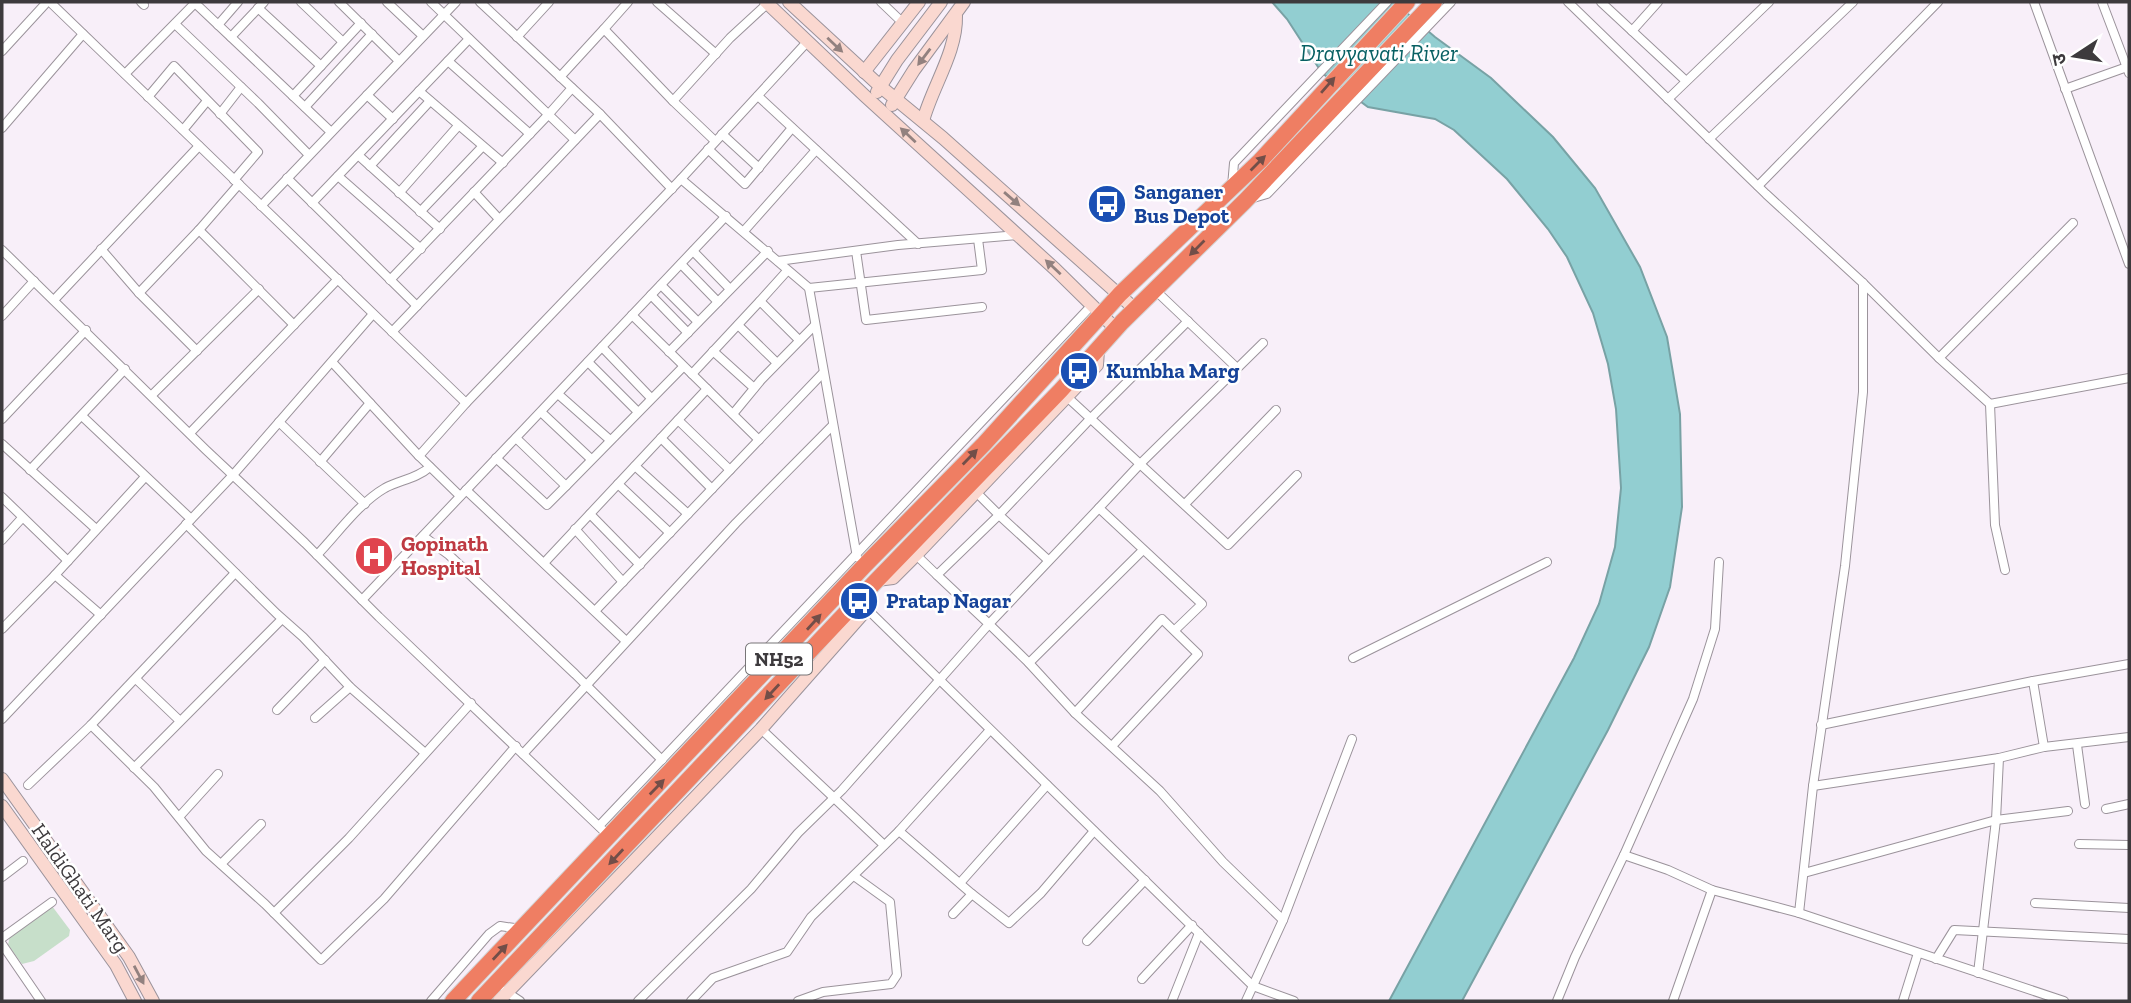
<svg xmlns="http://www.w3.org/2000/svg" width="2131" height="1003" viewBox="0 0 2131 1003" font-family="'Zilla Slab','Noto Sans Devanagari',serif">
  <rect width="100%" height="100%" fill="#f8eff9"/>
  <polygon fill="#c7dfca" points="52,906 70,930 69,936 34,961 22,964 8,945 10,935"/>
  <polygon fill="#92ced1" stroke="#78a2a5" stroke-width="2" points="1272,2 1394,2 1435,37 1491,78 1553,137 1595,188 1640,267 1667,337 1680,414 1682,507 1670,587 1649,647 1608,730 1462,1001 1389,1001 1574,658 1599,604 1615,547 1621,488 1616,409 1608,364 1593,313 1567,257 1548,229 1507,179 1454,130 1435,119 1368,107 1322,73 1287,19"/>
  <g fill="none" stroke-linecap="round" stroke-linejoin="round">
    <g stroke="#9b939b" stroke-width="10">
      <g id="street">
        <polyline points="50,2 466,403"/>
        <polyline points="141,2 144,5"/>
        <polyline points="301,2 343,42"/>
        <polyline points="339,2 399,61"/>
        <polyline points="387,2 423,36"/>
        <polyline points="431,2 575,140"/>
        <polyline points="480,2 600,114 672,189"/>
        <polyline points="657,2 716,54"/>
        <polyline points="881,2 903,23"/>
        <polyline points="1568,2 1766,194 1863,283 1939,358 1990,404 1995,525 2005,570"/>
        <polyline points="1601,2 1686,81"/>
        <polyline points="2034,2 2129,264"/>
        <polyline points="2102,2 2129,73"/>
        <polyline points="195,3 331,132"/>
        <polyline points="258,8 321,66"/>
        <polyline points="175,24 258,103 309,155"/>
        <polyline points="218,25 238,2"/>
        <polyline points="604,29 628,2"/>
        <polyline points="1632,31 1658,2"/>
        <polyline points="231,37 264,2"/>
        <polyline points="517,37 549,2"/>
        <polyline points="2,51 47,2"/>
        <polyline points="448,61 530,134"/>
        <polyline points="125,74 196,2"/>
        <polyline points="560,77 604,29 673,101 730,38 768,3"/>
        <polyline points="2065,89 2127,67"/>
        <polyline points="419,91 503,163"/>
        <polyline points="367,95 393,119"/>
        <polyline points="293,96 361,23"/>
        <polyline points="758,96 918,244"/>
        <polyline points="148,97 174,66 258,152 234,180"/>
        <polyline points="1668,99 1769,2"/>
        <polyline points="673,101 715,141"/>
        <polyline points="305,107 372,34"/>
        <polyline points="220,114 241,87"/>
        <polyline points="2,128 83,34"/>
        <polyline points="183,130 207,101"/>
        <polyline points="722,134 759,168"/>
        <polyline points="1709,139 1853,2"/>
        <polyline points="708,149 745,184 792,128"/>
        <polyline points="358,155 440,229"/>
        <polyline points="370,166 430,101"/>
        <polyline points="338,176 421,249"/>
        <polyline points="287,178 417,306"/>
        <polyline points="681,179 809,288 857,557"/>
        <polyline points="1232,186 1234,163 1387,2"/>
        <polyline points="1758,186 1938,2"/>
        <polyline points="474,192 499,219"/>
        <polyline points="399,193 458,126"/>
        <polyline points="1250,199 1267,194 1451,2"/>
        <polyline points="312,203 469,39"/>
        <polyline points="261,206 456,2"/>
        <polyline points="420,212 482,147"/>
        <polyline points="199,230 294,325"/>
        <polyline points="744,231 816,150"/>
        <polyline points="101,249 139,293 197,351"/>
        <polyline points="2,250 206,450 305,543 379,617 610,837"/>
        <polyline points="693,251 730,289"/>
        <polyline points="856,251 866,320 982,307"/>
        <polyline points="778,261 898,245 1018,235"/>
        <polyline points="681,264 718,302"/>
        <polyline points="390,280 548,115 572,88"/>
        <polyline points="661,285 698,322"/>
        <polyline points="809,288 982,270 978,239"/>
        <polyline points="1155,290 1237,368"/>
        <polyline points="139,293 199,230 239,184"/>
        <polyline points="651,295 688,333"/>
        <polyline points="54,300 199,146"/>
        <polyline points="760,301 787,271"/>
        <polyline points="632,315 759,440"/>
        <polyline points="2,316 34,281"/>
        <polyline points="738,325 777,363"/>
        <polyline points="392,332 600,114"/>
        <polyline points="602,347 651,398"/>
        <polyline points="713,351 754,388"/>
        <polyline points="669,352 768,251"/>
        <polyline points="1939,358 2073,223"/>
        <polyline points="332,362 419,456 460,496"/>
        <polyline points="588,362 638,412"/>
        <polyline points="692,374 760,301 799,340"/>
        <polyline points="558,394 610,440"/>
        <polyline points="152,395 259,289"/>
        <polyline points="1065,395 1228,545 1297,475"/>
        <polyline points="1990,404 2129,378"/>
        <polyline points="541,412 591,459"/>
        <polyline points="733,414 761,380 814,326"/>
        <polyline points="82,416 191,519"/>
        <polyline points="2,419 86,330"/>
        <polyline points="678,420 730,470"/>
        <polyline points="279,422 365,504"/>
        <polyline points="190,433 338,279"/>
        <polyline points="516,438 566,486 683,367"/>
        <polyline points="661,438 712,489"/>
        <polyline points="2,444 96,529"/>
        <polyline points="419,456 466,403 681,179 808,41"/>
        <polyline points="496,458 547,505 566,486"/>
        <polyline points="320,462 370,403"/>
        <polyline points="635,466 688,514"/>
        <polyline points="30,470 125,369"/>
        <polyline points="618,484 670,533"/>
        <polyline points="466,490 626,641"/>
        <polyline points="2,497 68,561"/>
        <polyline points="1185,504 1276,410"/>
        <polyline points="1099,508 989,624 1029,663 1075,713 1160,791 1223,862 1283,920"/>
        <polyline points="590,514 640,565"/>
        <polyline points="186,524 277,614 303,637 350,687 425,753"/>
        <polyline points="575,529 623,582"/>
        <polyline points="423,536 449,555 575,674 662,760"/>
        <polyline points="2,540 22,518"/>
        <polyline points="913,552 937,575"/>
        <path d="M317 555C338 533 359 503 385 488 400 480 416 479 430 467"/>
        <polyline points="1048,560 999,515 1091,418 1188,321"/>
        <polyline points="544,563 707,389"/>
        <polyline points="55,575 145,477"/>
        <polyline points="362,600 726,216"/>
        <polyline points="864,606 1253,986 1294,1001"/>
        <polyline points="595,611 822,374"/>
        <polyline points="2,629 55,575 101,615"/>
        <polyline points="1175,630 1202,604 1099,508 1141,463 1263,343"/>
        <polyline points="1353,658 1547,562"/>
        <polyline points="1029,663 1143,550"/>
        <polyline points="136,679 180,721"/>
        <polyline points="2033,681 2044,747"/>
        <polyline points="277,710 325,660"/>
        <polyline points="1075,713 1162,619 1198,654 1112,746"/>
        <polyline points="315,718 350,687"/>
        <polyline points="2,719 233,475 373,314"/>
        <polyline points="91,725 235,573"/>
        <polyline points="1821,725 2033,681 2129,664"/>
        <polyline points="761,729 884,845"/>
        <polyline points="2077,745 2085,804"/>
        <polyline points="523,754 736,523 832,426"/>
        <polyline points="134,768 282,619"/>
        <polyline points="28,785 91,725 154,787 206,851 265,904 321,960 384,899 516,746"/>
        <polyline points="1813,786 1999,758 2044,747 2129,737"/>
        <polyline points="2106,809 2129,804"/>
        <polyline points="179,817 218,774"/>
        <polyline points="599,826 1092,305"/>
        <polyline points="899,831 972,894"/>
        <polyline points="2079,844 2129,845"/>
        <polyline points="1624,855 1668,870 1712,890"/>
        <polyline points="221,864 261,824"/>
        <polyline points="1804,873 1996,820 2068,811"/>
        <polyline points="2,877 23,861"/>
        <polyline points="960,883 1047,785"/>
        <polyline points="2035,903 2129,908"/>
        <polyline points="274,913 349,838 471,703"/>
        <polyline points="1799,913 2064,1001"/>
        <polyline points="953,914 972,894 1009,923 1041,893 1094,831"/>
        <polyline points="2,938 52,902"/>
        <polyline points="1087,941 1145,880"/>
        <polyline points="2,944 41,1001"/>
        <polyline points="1936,959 1954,930 2129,939"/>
        <polyline points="1978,973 1996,820 1999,758"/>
        <polyline points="1142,979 1192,925"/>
        <polyline points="505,991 520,1001"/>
        <polyline points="431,1001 489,934 500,926 521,929"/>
        <polyline points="638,1001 751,889 798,833 842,790 989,624 937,575 999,515 974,490"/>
        <polyline points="691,1001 713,978 787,952 811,917 899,831 990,730"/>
        <polyline points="798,1001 823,992 891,984 897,975 890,902 854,876"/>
        <polyline points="1172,1001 1199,933"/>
        <polyline points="1246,1001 1283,920 1352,739"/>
        <polyline points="1557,1001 1575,957 1624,855 1693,699 1715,629 1719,562"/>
        <polyline points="1673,1001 1712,890 1799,913 1813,786 1845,566 1863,392 1863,283"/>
        <polyline points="1903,1001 1918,953"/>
      </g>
    </g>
    <g stroke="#9b939b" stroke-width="14">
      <g id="secondary">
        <polyline points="766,2 865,96 1055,269 1116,329"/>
        <polyline points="789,2 881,87 943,138 1135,309"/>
        <polyline points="864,72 919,2"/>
        <polyline points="877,92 897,60 941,2"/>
        <polyline points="892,105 914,70 964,2"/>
        <path d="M923 121C932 87 957 52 956 16"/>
        <polyline points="877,580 893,578 916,555 1097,365 1098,350"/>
        <polyline points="2,779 129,957 153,1001"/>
        <polyline points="2,806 116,965 135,1001"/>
        <polyline points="499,1001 761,729 867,609"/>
      </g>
    </g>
    <g stroke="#d4d4d4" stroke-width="18">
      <g id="highway">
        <polyline points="453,1001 865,565 984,444 1120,294 1260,161 1407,2"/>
        <polyline points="479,1001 877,580 1061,390 1122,322 1245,201 1434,2"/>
      </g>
    </g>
    <use href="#street" stroke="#fff" stroke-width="8"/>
    <use href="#secondary" stroke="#fad8d0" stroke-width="12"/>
    <use href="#highway" stroke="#ef7e63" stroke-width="16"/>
  </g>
  <defs><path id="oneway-solid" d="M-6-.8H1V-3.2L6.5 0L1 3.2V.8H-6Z" transform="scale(1.75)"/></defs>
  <g fill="#92817f">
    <use href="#oneway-solid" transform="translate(835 45) rotate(43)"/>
    <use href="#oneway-solid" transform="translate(924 57) rotate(127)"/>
    <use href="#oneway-solid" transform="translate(908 135) rotate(-137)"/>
    <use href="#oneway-solid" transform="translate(1012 199) rotate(41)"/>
    <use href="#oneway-solid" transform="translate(1053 267) rotate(-137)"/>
    <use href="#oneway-solid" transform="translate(139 975) rotate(62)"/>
  </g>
  <g fill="#724e48">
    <use href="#oneway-solid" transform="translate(1328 85) rotate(-49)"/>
    <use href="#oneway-solid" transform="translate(1258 163) rotate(-45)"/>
    <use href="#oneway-solid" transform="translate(1197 248) rotate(135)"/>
    <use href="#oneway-solid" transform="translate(970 457) rotate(-46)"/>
    <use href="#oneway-solid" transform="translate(814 622) rotate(-48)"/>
    <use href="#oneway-solid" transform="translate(772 692) rotate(133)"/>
    <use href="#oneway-solid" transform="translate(657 787) rotate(-46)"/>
    <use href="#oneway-solid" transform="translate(616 857) rotate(133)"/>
    <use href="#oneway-solid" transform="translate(500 952) rotate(-47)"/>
  </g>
  <defs>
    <g id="bus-disc" transform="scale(2.0125)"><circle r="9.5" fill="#1a4fb4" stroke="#fff"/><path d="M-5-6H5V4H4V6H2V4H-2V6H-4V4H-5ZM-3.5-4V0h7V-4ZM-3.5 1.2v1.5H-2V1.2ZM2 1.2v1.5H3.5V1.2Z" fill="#fff"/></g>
    <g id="hospital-disc" transform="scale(2.0125)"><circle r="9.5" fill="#e0444e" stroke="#fff"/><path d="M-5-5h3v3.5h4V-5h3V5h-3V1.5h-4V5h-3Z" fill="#fff"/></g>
  </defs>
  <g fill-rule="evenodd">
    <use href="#bus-disc" x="1107" y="204"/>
    <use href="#bus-disc" x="1079" y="371"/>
    <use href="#hospital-disc" x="374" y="556"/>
    <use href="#bus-disc" x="859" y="601"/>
  </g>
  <g text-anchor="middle" stroke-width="5" stroke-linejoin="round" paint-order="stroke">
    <rect fill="#fff" stroke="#777577" stroke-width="2" x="746" y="643.5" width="66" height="31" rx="5"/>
    <g font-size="19" font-weight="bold" fill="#3d3a3d">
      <text x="779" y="666">NH52</text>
    </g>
    <g font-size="21" font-weight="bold" fill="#164399" stroke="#fff" text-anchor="start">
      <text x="1134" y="199">Sanganer<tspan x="1134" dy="24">Bus Depot</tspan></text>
      <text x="1106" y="378">Kumbha Marg</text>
      <text x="886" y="608">Pratap Nagar</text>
    </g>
    <g font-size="21" font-weight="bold" fill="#be3a42" stroke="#fff" text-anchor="start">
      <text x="401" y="551">Gopinath<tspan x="401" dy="24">Hospital</tspan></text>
    </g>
    <g font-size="21" fill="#3d3a3d" stroke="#fff">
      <text transform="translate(80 888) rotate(55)" y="7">HaldiGhati Marg</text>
    </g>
    <g font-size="23" font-style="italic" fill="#086063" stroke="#fff">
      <text x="1379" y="61">Dravyavati River</text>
    </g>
  </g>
  <rect width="2131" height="1003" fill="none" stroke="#3d3a3d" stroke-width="7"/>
  <g transform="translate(2075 56) rotate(258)" stroke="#ffffff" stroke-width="5" paint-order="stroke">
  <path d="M0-5L12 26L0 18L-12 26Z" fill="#3d3a3d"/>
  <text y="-10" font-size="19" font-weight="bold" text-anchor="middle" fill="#3d3a3d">उ</text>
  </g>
</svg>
